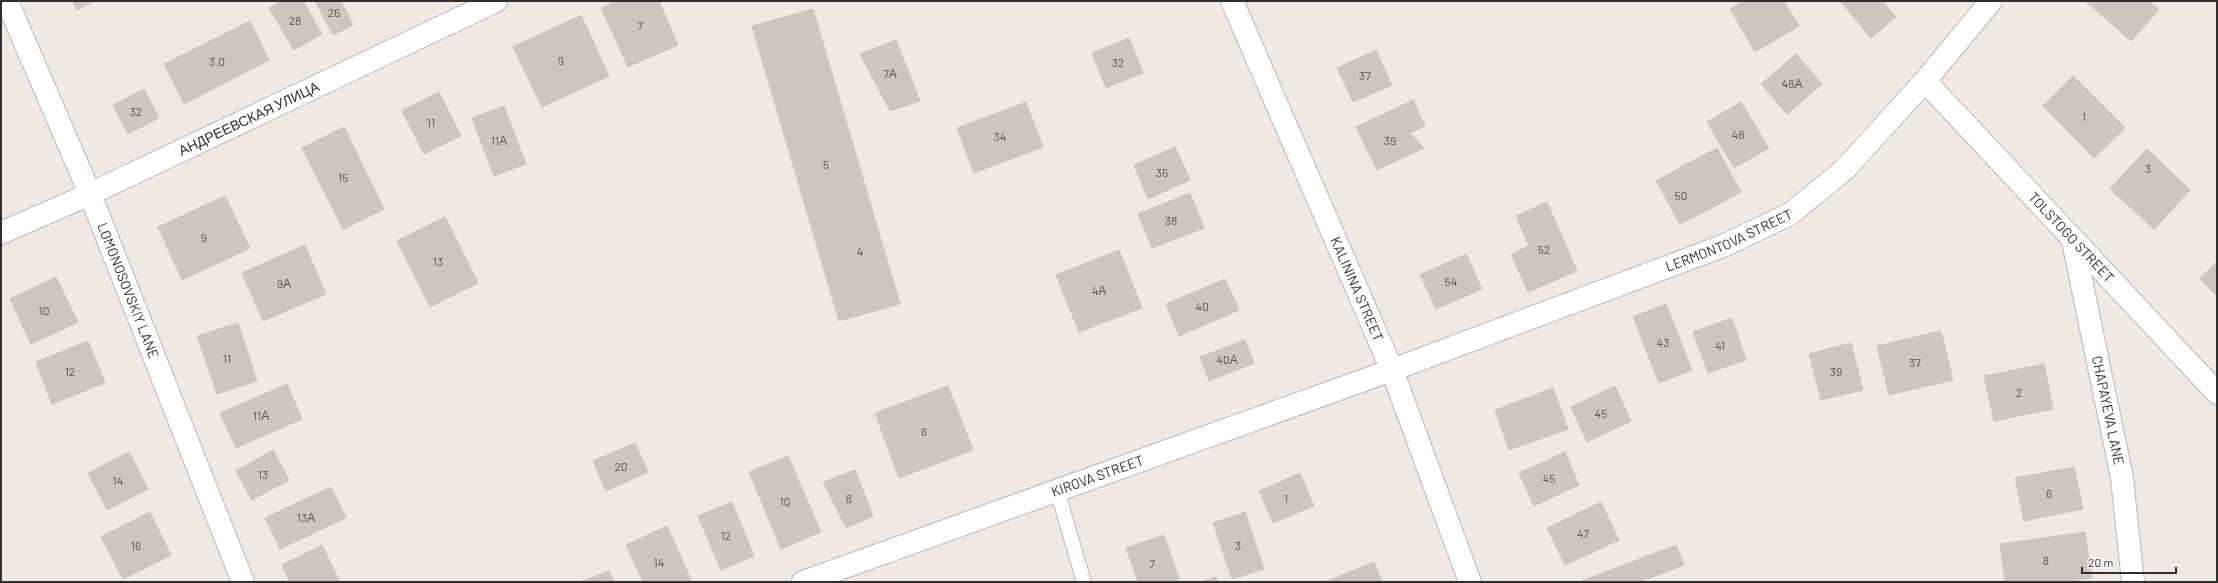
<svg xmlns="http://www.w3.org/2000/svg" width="2218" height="583" viewBox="0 0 2218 583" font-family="Barlow,sans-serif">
  <rect width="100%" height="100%" fill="#efe9e1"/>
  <g fill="#cbc7bf" stroke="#cbc5ba">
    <polygon points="72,1 94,1 77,10"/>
    <polygon points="280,1 303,1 322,34 294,50 269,8"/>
    <polygon points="315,1 341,1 353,25 333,35"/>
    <polygon points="617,1 659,1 678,45 628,67 601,8"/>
    <polygon points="1743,1 1784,1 1799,26 1755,52 1730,9"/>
    <polygon points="1840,1 1883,1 1896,17 1871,38"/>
    <polygon points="2085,1 2149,1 2159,10 2131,41"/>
    <polygon points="813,9 900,304 839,321 752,26"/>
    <polygon points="581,15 609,76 542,107 513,47"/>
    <polygon points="250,21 269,60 184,104 164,64"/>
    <polygon points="1129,38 1143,73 1106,88 1092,53"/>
    <polygon points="896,40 920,101 890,111 860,54"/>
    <polygon points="1376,50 1392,85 1353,102 1337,68"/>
    <polygon points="1796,54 1822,84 1787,114 1761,84"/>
    <polygon points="2073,76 2125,128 2094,158 2043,106"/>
    <polygon points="144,89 159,118 128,134 113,105"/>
    <polygon points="439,92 461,136 424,154 402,111"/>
    <polygon points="1413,100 1425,126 1410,133 1424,148 1377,170 1356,127"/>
    <polygon points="1026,102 1043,147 974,173 957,128"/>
    <polygon points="1741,102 1769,148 1734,168 1707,122"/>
    <polygon points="504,106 526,164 494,176 472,118"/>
    <polygon points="344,127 384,209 343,229 302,148"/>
    <polygon points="1175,147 1190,180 1148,199 1134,165"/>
    <polygon points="1717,148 1741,192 1706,211 1683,166"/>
    <polygon points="2147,149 2190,190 2154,229 2110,189"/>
    <polygon points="1683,166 1706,211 1680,224 1656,181"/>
    <polygon points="1190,193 1204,228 1152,248 1138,214"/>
    <polygon points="225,196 250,248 182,280 158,227"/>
    <polygon points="1547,202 1577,271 1528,292 1511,254 1529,246 1516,216"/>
    <polygon points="445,217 478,283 430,307 397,241"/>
    <polygon points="305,245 326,294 263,321 242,273"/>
    <polygon points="1119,250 1142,308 1079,332 1056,275"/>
    <polygon points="1466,254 1482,289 1436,309 1420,275"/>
    <polygon points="2217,262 2217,296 2200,278"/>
    <polygon points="56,277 78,322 31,344 10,299"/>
    <polygon points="1225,279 1239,310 1179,336 1166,304"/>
    <polygon points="1666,304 1692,370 1659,383 1633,317"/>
    <polygon points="1732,318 1746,360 1708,373 1693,332"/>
    <polygon points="238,323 257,381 217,394 197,336"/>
    <polygon points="1941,331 1953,380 1889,395 1877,346"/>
    <polygon points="1245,340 1254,363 1209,381 1200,357"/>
    <polygon points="88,341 105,383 52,404 36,362"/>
    <polygon points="1851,343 1863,390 1821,400 1809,354"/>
    <polygon points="2044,364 2053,409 1994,421 1984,376"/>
    <polygon points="287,384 302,419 236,448 220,413"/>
    <polygon points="948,386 973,450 899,478 875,413"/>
    <polygon points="1615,386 1631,421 1587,442 1571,407"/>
    <polygon points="1553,388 1568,429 1509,450 1495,410"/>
    <polygon points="635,443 648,472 606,491 593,461"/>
    <polygon points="273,450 289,480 252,500 236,471"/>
    <polygon points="129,452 148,489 107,510 88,473"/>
    <polygon points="1565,452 1579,485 1534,506 1519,473"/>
    <polygon points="788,456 821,532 781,549 749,472"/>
    <polygon points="2074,467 2083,509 2024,521 2015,478"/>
    <polygon points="855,470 873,516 846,528 823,482"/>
    <polygon points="1300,473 1314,506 1273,523 1259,491"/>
    <polygon points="331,487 346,518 280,549 265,518"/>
    <polygon points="732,502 754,556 721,570 698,516"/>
    <polygon points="1601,502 1619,540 1565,565 1547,528"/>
    <polygon points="150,512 171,555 123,579 101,537"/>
    <polygon points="1245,512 1264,569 1232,579 1213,523"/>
    <polygon points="667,526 692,582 643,582 626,545"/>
    <polygon points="2085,532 2092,578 2061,582 2005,582 2000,544"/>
    <polygon points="1164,535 1179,579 1171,582 1138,582 1126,548"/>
    <polygon points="322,545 340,582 290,582 282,565"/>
    <polygon points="1676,545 1684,565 1639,582 1579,582"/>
    <polygon points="1374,562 1382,582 1325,582"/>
    <polygon points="609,571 614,582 580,582"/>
    <polygon points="1216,577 1218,582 1201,582"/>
  </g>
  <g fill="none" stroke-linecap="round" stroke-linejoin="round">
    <g stroke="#b4b7c1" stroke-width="16">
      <polyline id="service" points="1057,490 1084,582"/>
    </g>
    <g stroke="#b4b7c1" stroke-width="24">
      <g id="minor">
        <path id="s1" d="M7 1 90 194 243 582"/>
        <path id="s2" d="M1232 1 1392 370 1470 582"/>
        <path id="s3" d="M1925 81 2217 393"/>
        <path id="s4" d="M1 233 90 194 496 1"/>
        <path id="s5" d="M2073 241 2122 478 2133 582"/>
      </g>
    </g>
    <g stroke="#b4b7c1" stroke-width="24">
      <g id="tertiary">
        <path id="s6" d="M803 582 1392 370 1723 246 1790 214 1844 170 1925 81 1991 1"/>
      </g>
    </g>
    <use href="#service" stroke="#fff" stroke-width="14"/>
    <use href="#minor" stroke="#fff" stroke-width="22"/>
    <use href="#tertiary" stroke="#fff" stroke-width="22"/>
  </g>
  <g text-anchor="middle" stroke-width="4" stroke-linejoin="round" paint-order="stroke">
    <g font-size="12" fill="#555452">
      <text x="334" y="17">26</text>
      <text x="295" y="25">28</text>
      <text x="640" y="30">7</text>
      <text x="561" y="65">9</text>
      <text x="217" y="66">3.0</text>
      <text x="1118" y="67">32</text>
      <text x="890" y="78">7А</text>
      <text x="1365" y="80">37</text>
      <text x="1792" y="88">48А</text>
      <text x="136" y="116">32</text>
      <text x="2084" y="121">1</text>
      <text x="431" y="127">11</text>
      <text x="1738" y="139">48</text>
      <text x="1000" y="141">34</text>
      <text x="499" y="145">11А</text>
      <text x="1390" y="145">39</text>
      <text x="826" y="169">5</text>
      <text x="2148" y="173">3</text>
      <text x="1162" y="177">36</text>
      <text x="343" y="182">15</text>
      <text x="1681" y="200">50</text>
      <text x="1171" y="225">38</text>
      <text x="204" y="242">9</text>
      <text x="1544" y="254">52</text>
      <text x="860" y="256">4</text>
      <text x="438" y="266">13</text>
      <text x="1451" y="286">54</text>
      <text x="284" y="288">9А</text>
      <text x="1099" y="295">4А</text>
      <text x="1202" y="311">40</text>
      <text x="44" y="315">10</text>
      <text x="1663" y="347">43</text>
      <text x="1720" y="350">41</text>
      <text x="227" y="363">11</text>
      <text x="1227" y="364">40А</text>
      <text x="1915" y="367">37</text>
      <text x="70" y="376">12</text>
      <text x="1836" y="376">39</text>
      <text x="2019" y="397">2</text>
      <text x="1601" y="418">45</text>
      <text x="261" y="420">11А</text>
      <text x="924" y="436">6</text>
      <text x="621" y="471">20</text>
      <text x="263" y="479">13</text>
      <text x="1549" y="483">45</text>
      <text x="118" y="485">14</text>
      <text x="2049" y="498">6</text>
      <text x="849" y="503">8</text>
      <text x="1286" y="503">1</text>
      <text x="785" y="506">10</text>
      <text x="306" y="522">13А</text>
      <text x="1583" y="538">47</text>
      <text x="726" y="540">12</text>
      <text x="136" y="550">16</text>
      <text x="1238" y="550">3</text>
      <text x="2046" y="565">8</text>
      <text x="659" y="567">14</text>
      <text x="1152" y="568">7</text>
    </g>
    <g font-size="14" fill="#2e2e2e" stroke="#fff">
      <text dy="5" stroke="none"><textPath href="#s4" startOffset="273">АНДРЕЕВСКАЯ УЛИЦА</textPath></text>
      <text dy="5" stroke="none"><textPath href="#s3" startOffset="214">TOLSTOGO STREET</textPath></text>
      <text dy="5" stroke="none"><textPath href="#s6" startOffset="987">LERMONTOVA STREET</textPath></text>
      <text dy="5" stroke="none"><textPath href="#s2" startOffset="314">KALININA STREET</textPath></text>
      <text dy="5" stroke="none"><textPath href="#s1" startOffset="314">LOMONOSOVSKIY LANE</textPath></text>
      <text dy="5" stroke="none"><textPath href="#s5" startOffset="173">CHAPAYEVA LANE</textPath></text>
      <text dy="5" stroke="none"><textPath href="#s6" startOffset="313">KIROVA STREET</textPath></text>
    </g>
  </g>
  <rect width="2218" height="583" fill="none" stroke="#2e2e2e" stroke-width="4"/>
  <path d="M2082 567v6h94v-6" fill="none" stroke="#2e2e2e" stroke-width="2"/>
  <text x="2088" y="567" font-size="12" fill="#2e2e2e" stroke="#ffffff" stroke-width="3" paint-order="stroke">20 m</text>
</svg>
